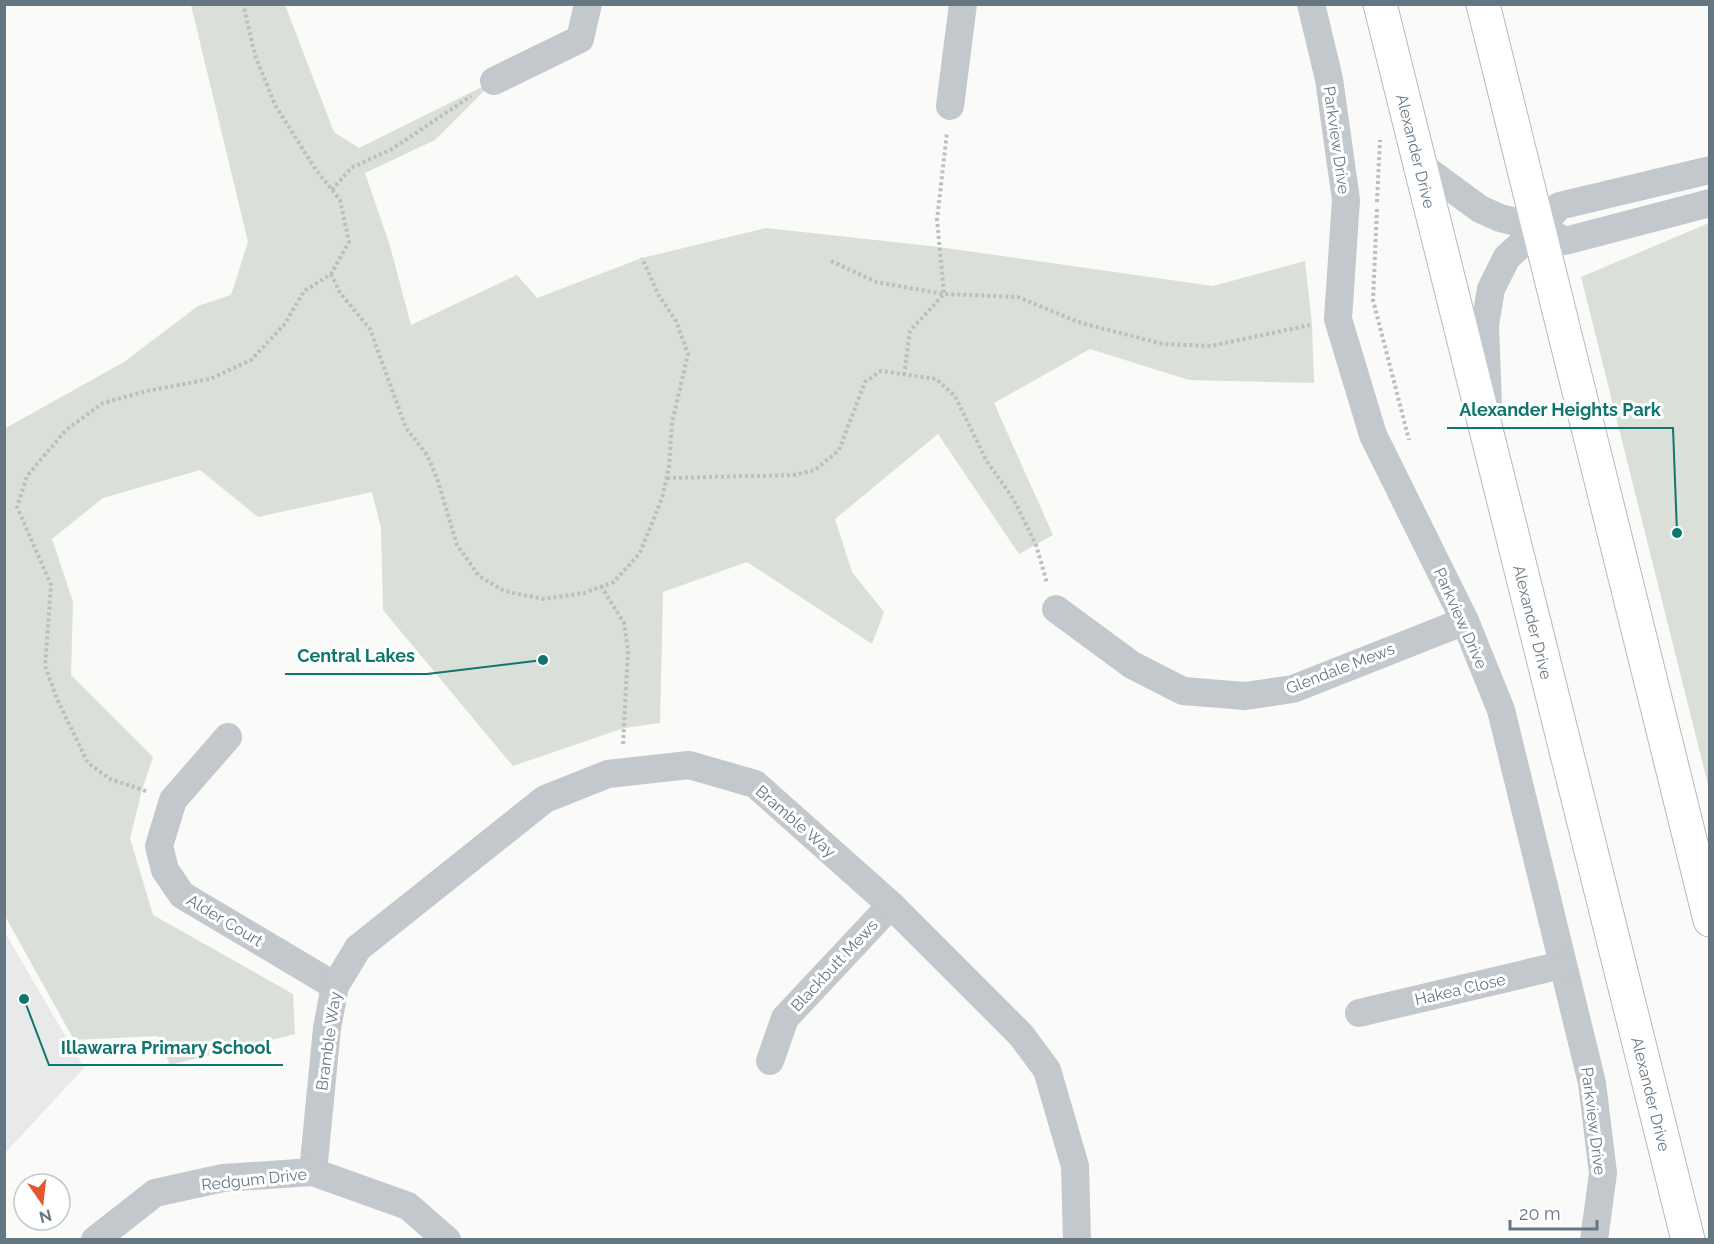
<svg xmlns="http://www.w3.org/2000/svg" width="1714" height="1244" viewBox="0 0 1714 1244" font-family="Raleway,sans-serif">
  <rect width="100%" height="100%" fill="#fafaf8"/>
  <polygon fill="#e8e9e9" points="4,931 84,1068 5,1153 4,1153"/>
  <g fill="#dadfd7">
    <polygon points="191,5 285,5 334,132 359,148 494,81 435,140 365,173 390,246 411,325 517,275 537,298 642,258 766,228 939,247 1213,286 1305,261 1312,324 1314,383 1189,380 1090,349 994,403 1053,535 1019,554 938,434 835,519 852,572 884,612 872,644 747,562 663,592 660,723 624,728 513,766 383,610 381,528 372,492 258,517 200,470 103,498 52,539 73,602 71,675 153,757 142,790 130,838 153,915 293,994 295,1034 170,1065 157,1036 74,1040 5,916 4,429 124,362 198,306 231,295 248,242"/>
    <polygon points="1709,223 1709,789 1581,277"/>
  </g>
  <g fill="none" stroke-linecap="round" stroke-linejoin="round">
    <g stroke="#b5babe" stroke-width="35">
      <g id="primary">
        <polyline points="1380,4 1688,1240"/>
        <polyline points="1483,4 1710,920"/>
      </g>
    </g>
    <g stroke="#bbbfc2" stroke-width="4" stroke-dasharray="3 3" stroke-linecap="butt">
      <polyline points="332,190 351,168 392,149 471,96"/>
      <polyline points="1377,202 1380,140"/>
      <polyline points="1377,209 1373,300 1409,440"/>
      <polyline points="831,261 876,282 944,294 1018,297 1078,322 1163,344 1211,346 1310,325"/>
      <polyline points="331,274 340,293 370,329 406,428 427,455 437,478 457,545 479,576 504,591 543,599 584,593 614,582 640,553 662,498 669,467 672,423 688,354 676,321 658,294 642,258"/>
      <polyline points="904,375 910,331 944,294 937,220 947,132"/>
      <polyline points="667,478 794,475 815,470 839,450 865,382 881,371 936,379 955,396 986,460 1014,500 1036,545 1047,583"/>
      <polyline points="601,586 624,623 628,650 623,745"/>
      <polyline points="146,791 110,779 88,763 57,699 45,666 51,585 17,507 27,476 66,430 103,403 147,391 210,379 251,360 284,325 304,291 331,274 349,242 340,200 316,170 275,105 255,55 243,4"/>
    </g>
    <g stroke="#c3c8cc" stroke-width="28">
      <polyline points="1311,4 1329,79 1346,200 1338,319 1373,435 1465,621 1501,710 1592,1083 1603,1173 1594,1240"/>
      <polyline points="494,81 580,39 588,4"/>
      <polyline points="950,106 963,4"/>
      <polyline points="1420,165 1480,209 1500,218 1540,228 1565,241 1710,203"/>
      <polyline points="1488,406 1485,325 1491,289 1507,257 1540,228 1559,206 1710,170"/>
      <polyline points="1056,609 1132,665 1183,691 1245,696 1293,689 1465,621"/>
      <polyline points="228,737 173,800 159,846 165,870 182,895 335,986"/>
      <polyline points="1359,1013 1562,965"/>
      <polyline points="770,1061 785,1018 891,905"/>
      <polyline points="313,1172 327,1028 335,986 358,948 545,799 608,774 689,765 755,784 891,905 1021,1035 1047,1070 1075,1166 1077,1240"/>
      <polyline points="95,1240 155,1193 223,1178 313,1172 408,1206 447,1240"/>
    </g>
    <use href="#primary" stroke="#fff" stroke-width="33"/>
  </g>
  <g text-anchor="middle" stroke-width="6" stroke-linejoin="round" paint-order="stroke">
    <g font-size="16" fill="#657683" stroke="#fff">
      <text transform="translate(1337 140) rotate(82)" y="6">Parkview Drive</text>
      <text transform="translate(1416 151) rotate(76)" y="6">Alexander Drive</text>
      <text transform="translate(1461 618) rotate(66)" y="6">Parkview Drive</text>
      <text transform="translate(1533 622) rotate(76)" y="6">Alexander Drive</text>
      <text transform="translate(1340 668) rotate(-21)" y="6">Glendale Mews</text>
      <text transform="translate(796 821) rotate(41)" y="6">Bramble Way</text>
      <text transform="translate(225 920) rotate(31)" y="6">Alder Court</text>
      <text transform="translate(834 965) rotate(-47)" y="6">Blackbutt Mews</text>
      <text transform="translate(1460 989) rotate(-13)" y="6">Hakea Close</text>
      <text transform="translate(328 1041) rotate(-82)" y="6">Bramble Way</text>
      <text transform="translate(1651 1094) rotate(76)" y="6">Alexander Drive</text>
      <text transform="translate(1594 1121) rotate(83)" y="6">Parkview Drive</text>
      <text transform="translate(254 1179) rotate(-6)" y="6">Redgum Drive</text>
    </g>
  </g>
  <path fill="none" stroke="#0f766e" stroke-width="2" d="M1677 533L1673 428H1447M543 660L427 674H285M24 999L49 1065H283"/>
  <g fill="#0f766e" stroke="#fff" stroke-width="2">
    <circle cx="1677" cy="533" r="6"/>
    <circle cx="543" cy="660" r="6"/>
    <circle cx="24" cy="999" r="6"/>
  </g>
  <g font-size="18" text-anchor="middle" font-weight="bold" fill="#0f766e" stroke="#fff" stroke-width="6" stroke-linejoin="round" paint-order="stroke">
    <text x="1560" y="416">Alexander Heights Park</text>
    <text x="356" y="662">Central Lakes</text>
    <text x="166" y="1054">Illawarra Primary School</text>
  </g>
  <rect width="1714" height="1244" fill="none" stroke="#657683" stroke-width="12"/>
  <g transform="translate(42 1202) rotate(166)"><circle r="28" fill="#ffffff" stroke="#c1c8cd" stroke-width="1.5"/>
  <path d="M0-4.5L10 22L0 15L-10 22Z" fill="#e4572e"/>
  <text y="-9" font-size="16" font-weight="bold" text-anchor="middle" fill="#657683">N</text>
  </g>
  <path d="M1510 1220v9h87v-9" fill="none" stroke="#657683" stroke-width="3"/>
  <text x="1519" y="1220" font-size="18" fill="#657683" stroke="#ffffff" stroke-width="4.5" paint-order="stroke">20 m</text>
</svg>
